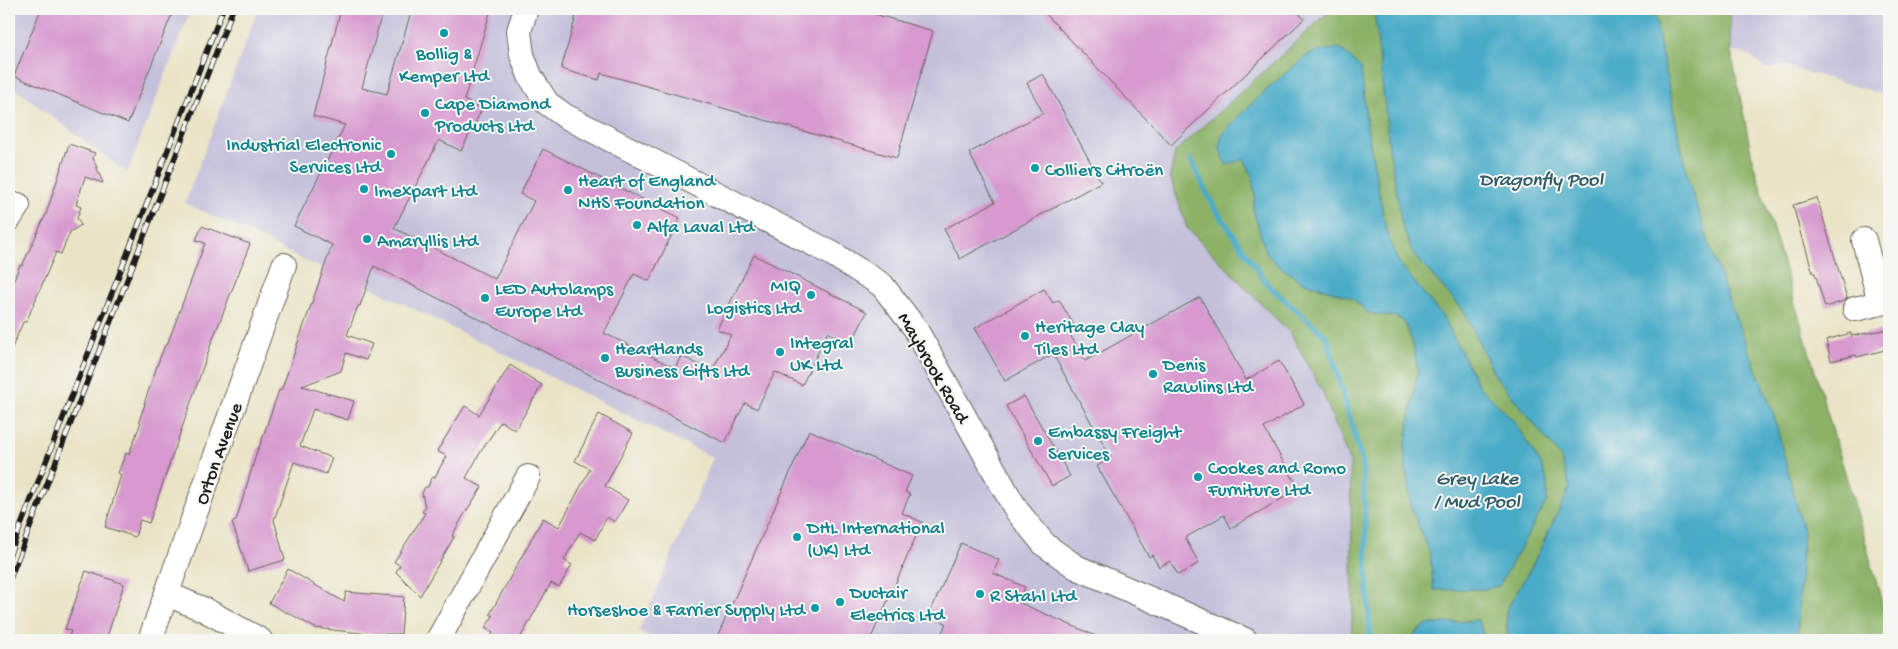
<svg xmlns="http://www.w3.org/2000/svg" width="1898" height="649" viewBox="0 0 1898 649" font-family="'Gochi Hand',sans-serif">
  <rect width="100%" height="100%" fill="#f6f6f2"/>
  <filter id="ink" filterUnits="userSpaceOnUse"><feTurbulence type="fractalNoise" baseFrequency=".02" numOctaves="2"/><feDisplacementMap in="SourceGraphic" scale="10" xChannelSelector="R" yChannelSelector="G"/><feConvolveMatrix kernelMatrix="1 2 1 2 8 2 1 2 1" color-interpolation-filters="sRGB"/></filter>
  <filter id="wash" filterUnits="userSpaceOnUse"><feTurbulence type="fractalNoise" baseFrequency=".0096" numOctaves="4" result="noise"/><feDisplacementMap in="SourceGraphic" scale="20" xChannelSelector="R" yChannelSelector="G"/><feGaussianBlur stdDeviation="1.12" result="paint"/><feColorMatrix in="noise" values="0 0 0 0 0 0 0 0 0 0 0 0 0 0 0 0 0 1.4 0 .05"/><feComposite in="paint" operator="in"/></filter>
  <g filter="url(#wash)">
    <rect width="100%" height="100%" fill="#eae4c7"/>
    <g fill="#c4c0db">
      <polygon points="9,9 191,9 127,173 9,84"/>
      <polygon points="258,9 1332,9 1175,152 1187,228 1291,334 1322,391 1350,463 1353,602 1351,640 658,640 639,631 713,458 358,281 307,262 252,234 185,203"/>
      <polygon points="1729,9 1889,9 1889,96 1779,64 1775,68 1765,69 1750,55 1731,51"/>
    </g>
    <g fill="#8cb267" stroke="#546742" fill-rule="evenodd">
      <path d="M1332 9H1374L1402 226 1414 255 1464 311 1494 374 1560 456 1570 487 1534 562 1506 611 1508 640H1485L1478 620 1425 625 1409 640H1351L1353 602 1350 463 1322 391 1291 334 1187 228 1170 176 1175 152ZM1270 88 1364 93 1367 127 1386 230 1397 260 1445 320 1478 385 1513 420 1542 466 1434 589 1430 554 1411 507 1404 452 1418 371 1413 344 1404 321 1396 317 1368 313 1352 298 1301 281 1253 210 1255 195 1252 175 1244 159 1256 99Z"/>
      <polygon points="1654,9 1729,9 1731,51 1753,162 1865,540 1889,629 1889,640 1797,640 1803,530 1688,180 1661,50"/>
    </g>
    <g fill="#48abc8" stroke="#326472">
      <polygon points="1374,9 1654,9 1661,50 1688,180 1727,296 1773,412 1803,530 1797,640 1508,640 1506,611 1534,562 1570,487 1560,456 1494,374 1464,311 1414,255 1402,226 1389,147"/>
      <path d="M1340 48 1361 68 1367 127 1386 230 1397 260 1445 320 1478 385 1513 420 1542 466 1547 481V501L1499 586 1483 589 1434 590 1430 554 1411 507 1404 452 1418 371 1413 344 1404 321 1396 317 1368 313 1352 298 1301 281 1276 264 1266 252 1253 210 1255 195 1252 175 1244 159 1227 165C1222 155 1217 147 1222 136 1226 125 1298 60 1310 54 1318 50 1331 50 1340 48Z"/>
      <polygon points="1478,620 1485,640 1409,640 1425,625"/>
    </g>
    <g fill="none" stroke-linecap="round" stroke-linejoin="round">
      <polyline stroke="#48abc8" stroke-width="5.5" points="1191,160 1214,207 1268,285 1327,337 1363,465 1370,640"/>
    </g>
    <g id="blocks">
      <g fill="#d799cf">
        <polygon points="41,9 174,9 128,123 14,76"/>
        <polygon points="341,9 383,9 362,88 387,94 411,12 417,14 418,9 491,9 464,100 482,109 461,151 439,140 394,228 495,279 534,201 520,194 543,149 680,218 649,281 634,274 604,333 675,368 681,356 712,371 731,335 717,329 754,255 867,312 851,344 828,332 802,385 775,372 757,409 745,403 725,443 374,266 360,306 358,306 347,335 372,344 366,360 346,353 341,371 302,386 354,401 348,420 313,409 300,446 332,458 326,474 294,462 274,520 285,560 248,571 232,522 236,521 258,448 259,448 279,390 281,391 332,245 294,226 345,125 313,116"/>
        <polygon points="578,9 857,9 933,31 897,158 601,73 599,80 561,69"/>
        <polygon points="1041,9 1295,9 1304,19 1171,145"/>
        <polygon points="1043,74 1101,182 960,259 944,229 995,202 969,153 1043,113 1027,83"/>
        <polygon points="69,144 95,153 93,158 103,183 85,177 76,205 81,207 77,218 81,225 70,232 61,254 56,252 26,322 23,322 9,355 9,291 20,265 22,266 46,214"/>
        <polygon points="1817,198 1847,298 1844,301 1825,307 1815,273 1813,273 1803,239 1802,239 1793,205"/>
        <polygon points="202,226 250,244 211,344 149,523 140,520 135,537 105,527 121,475 118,473 126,453 129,454 141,422 139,421 145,404 144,404 158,363 165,345 167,345 205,243 196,240"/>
        <polygon points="1044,289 1053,303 1059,300 1075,327 1068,331 1085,361 1200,297 1246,380 1279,361 1304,404 1264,428 1299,489 1231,528 1224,515 1185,538 1199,563 1178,575 1170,561 1159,567 1152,555 1149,557 1097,466 1111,458 1053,354 1005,381 975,328"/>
        <polygon points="1889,329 1889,349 1857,357 1856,355 1831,361 1826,340 1851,333 1851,336"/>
        <polygon points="510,365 542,385 515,430 501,421 480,453 466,478 482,487 465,513 452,536 454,537 420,596 396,572 400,565 394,562 425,513 422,512 425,507 422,493 425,487 428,487 431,478 435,477 446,456 437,451 465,406 479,415"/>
        <polygon points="1024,396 1070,476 1052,486 1006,406"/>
        <polygon points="599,414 633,433 605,486 628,500 615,522 607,517 595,540 580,532 564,560 572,565 559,587 551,583 519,640 489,640 493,633 485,628 493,616 490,614 543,518 559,527 590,469 575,461"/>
        <polygon points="809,430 912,476 905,492 910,494 902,513 922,522 901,571 870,640 716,640"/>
        <polygon points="961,543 999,560 993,573 1025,587 1018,602 1105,640 939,640 946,623 929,615"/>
        <polygon points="288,569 344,602 346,592 404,597 401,634 370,634 315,628 287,612 287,613 269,603"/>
        <polygon points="86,571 124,584 106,640 68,640 71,631 65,629"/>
      </g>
    </g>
  </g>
  <g filter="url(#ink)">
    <use href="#blocks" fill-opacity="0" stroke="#646258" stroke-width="1"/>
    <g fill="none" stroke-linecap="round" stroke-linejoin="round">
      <g stroke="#646258" stroke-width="26">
        <g id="minor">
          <polyline points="526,9 519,31 522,55 530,76 547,103 565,116 831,253 882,285 915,328 1009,497 1017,511 1045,545 1076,567 1245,640"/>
          <polyline points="9,219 18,205"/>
          <polyline points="1864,240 1880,303"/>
          <polyline points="1855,309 1889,301"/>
          <polyline points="167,594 205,610 260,640"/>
          <polyline points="150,640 284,265"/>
          <polyline points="438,640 528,477"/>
        </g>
      </g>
      <use href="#minor" stroke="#fff" stroke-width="24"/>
      <g stroke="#1c1c1c" stroke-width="5.5">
        <g id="rail">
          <polyline points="9,556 223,9"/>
          <polyline points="9,581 233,9"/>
        </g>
      </g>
      <use href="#rail" stroke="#f6f6f2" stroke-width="4" stroke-dasharray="11" stroke-linecap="butt"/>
    </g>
  </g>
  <g fill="#0f9aa8" stroke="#f6f6f2" stroke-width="2">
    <circle cx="444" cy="33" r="5"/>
    <circle cx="425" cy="113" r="5"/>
    <circle cx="391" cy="154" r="5"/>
    <circle cx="1035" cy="168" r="5"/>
    <circle cx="364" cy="189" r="5"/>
    <circle cx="568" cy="190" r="5"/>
    <circle cx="637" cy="225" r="5"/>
    <circle cx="367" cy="239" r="5"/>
    <circle cx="811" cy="295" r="5"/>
    <circle cx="485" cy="298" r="5"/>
    <circle cx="1025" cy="336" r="5"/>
    <circle cx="780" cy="352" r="5"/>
    <circle cx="605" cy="358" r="5"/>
    <circle cx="1153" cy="374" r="5"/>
    <circle cx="1038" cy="441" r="5"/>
    <circle cx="1198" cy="477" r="5"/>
    <circle cx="797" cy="537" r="5"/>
    <circle cx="980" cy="594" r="5"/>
    <circle cx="840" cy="602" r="5"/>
    <circle cx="815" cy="608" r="5"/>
  </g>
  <g text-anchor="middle" stroke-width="4" stroke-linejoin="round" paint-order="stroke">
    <g font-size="19" fill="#0d838f" stroke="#f6f6f2" text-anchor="start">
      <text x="444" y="59" text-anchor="middle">Bollig &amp;<tspan x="444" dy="22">Kemper Ltd</tspan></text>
      <text x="435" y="109">Cape Diamond<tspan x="435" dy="22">Products Ltd</tspan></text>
      <text x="381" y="150" text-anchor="end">Industrial Electronic<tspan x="381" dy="22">Services Ltd</tspan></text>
      <text x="1045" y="175">Colliers Citroën</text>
      <text x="578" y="186">Heart of England<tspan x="578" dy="22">NHS Foundation</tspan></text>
      <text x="374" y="196">Imexpart Ltd</text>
      <text x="647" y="232">Alfa Laval Ltd</text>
      <text x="377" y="246">Amaryllis Ltd</text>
      <text x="801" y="291" text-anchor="end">MIQ<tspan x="801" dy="22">Logistics Ltd</tspan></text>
      <text x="495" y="294">LED Autolamps<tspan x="495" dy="22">Europe Ltd</tspan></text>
      <text x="1035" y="332">Heritage Clay<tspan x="1035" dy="22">Tiles Ltd</tspan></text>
      <text x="790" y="348">Integral<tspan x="790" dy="22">UK Ltd</tspan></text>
      <text x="615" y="354">Heartlands<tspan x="615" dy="22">Business Gifts Ltd</tspan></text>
      <text x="1163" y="370">Denis<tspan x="1163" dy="22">Rawlins Ltd</tspan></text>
      <text x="1048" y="437">Embassy Freight<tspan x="1048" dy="22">Services</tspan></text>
      <text x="1208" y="473">Cookes and Romo<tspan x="1208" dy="22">Furniture Ltd</tspan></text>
      <text x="807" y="533">DHL International<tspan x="807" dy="22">(UK) Ltd</tspan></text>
      <text x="850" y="598">Ductair<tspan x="850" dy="22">Electrics Ltd</tspan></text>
      <text x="990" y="601">R Stahl Ltd</text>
      <text x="805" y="615" text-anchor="end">Horseshoe &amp; Farrier Supply Ltd</text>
    </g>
    <g font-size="19" fill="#1c1c1c" stroke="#f6f6f2">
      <text transform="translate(935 367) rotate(60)" y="7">Maybrook Road</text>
      <text transform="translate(217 453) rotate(-70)" y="7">Orton Avenue</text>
    </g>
    <g font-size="20" font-style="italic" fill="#305c69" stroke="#f6f6f2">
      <text x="1541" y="185">Dragonfly Pool</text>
      <text x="1477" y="484">Grey Lake<tspan x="1477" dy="23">/ Mud Pool</tspan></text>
    </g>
  </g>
  <rect width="1898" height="649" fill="none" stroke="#f6f6f2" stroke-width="30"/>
</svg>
